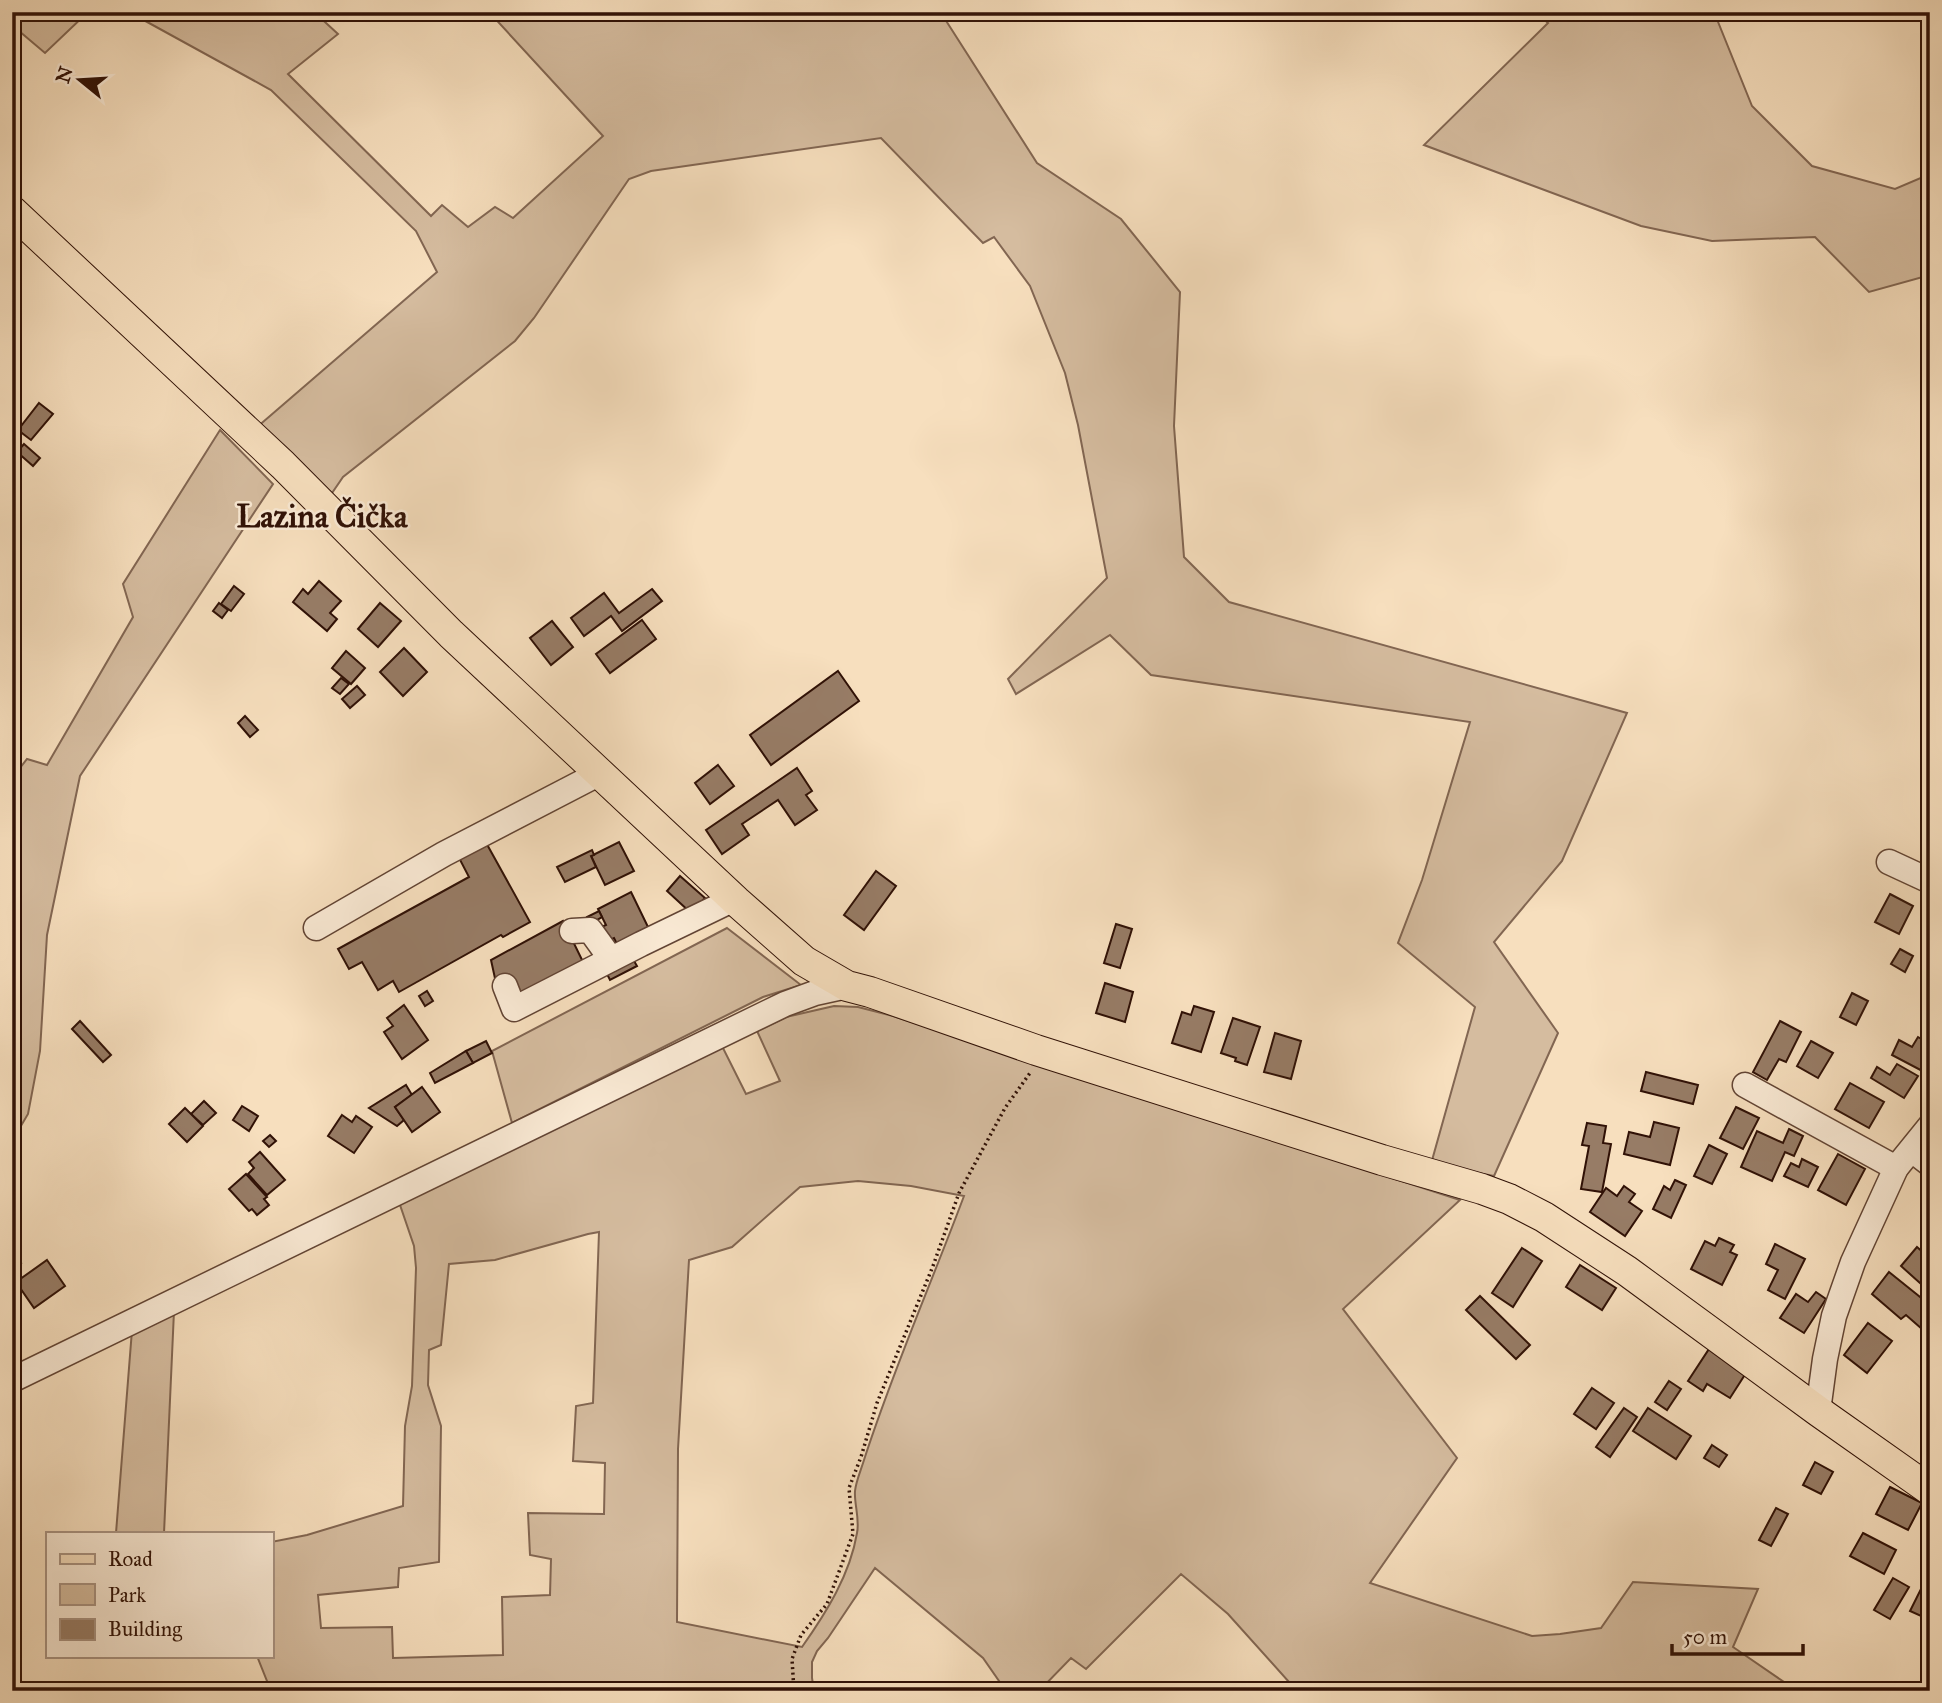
<svg xmlns="http://www.w3.org/2000/svg" width="1942" height="1703" viewBox="0 0 1942 1703" font-family="'IM FELL Great Primer',serif">
  <rect width="100%" height="100%" fill="#f7dfbe"/>
  <filter id="stains"><feTurbulence type="fractalNoise" baseFrequency=".00286" numOctaves="4"/><feColorMatrix values="0 0 0 0 .2 0 0 0 0 .09 0 0 0 0 .02 0 0 0 .5 -.17"/></filter>
  <radialGradient id="worn" r=".72"><stop offset=".6" stop-color="#630" stop-opacity="0"/><stop offset="1" stop-color="#630" stop-opacity=".3"/></radialGradient>
  <g fill="#d5bc9f" stroke="#826652" stroke-width="2" fill-rule="evenodd">
    <polygon points="18,12 88,12 45,53 12,25 12,19"/>
    <polygon points="129,12 314,12 338,34 288,74 431,216 442,205 468,227 495,207 513,218 603,136 489,12 943,12 943,16 1037,163 1121,219 1180,292 1174,426 1184,557 1229,602 1627,713 1562,861 1494,942 1558,1033 1494,1176 1431,1164 1475,1007 1398,943 1422,880 1470,722 1151,675 1110,635 1016,694 1008,679 1107,578 1078,425 1065,373 1030,286 994,237 983,243 881,138 651,171 629,179 534,318 515,341 343,477 330,496 256,428 437,272 416,231 271,90"/>
    <polygon points="1536,12 1714,12 1752,106 1812,166 1895,189 1930,174 1930,275 1869,292 1815,237 1712,241 1641,226 1424,145 1548,23"/>
    <polygon points="220,430 273,484 80,776 47,935 40,1051 28,1114 12,1141 12,778 27,759 47,765 133,617 123,584"/>
    <polygon points="727,928 801,985 763,997 512,1123 492,1051"/>
    <path d="M834 1006 858 1007 893 1016 1460 1200 1343 1309 1457 1458 1370 1583 1532 1636 1560 1634 1601 1628 1633 1582 1758 1589 1733 1647 1784 1682 1790 1691H1297L1228 1614 1181 1574 1086 1669 1071 1658 1039 1691H1006L983 1658 875 1568 828 1638 817 1651 812 1662V1678L814 1691H271L257 1656H271V1542L307 1535 403 1506 405 1426 412 1386 416 1268 414 1246 399 1202 721 1044 746 1094 780 1081 757 1031 786 1017ZM858 1181 911 1186 964 1196C931 1284 893 1370 864 1460 861 1470 856 1481 855 1491 854 1504 860 1519 857 1533 850 1575 826 1613 802 1647L677 1622 678 1449 689 1260 732 1247 800 1187ZM599 1232 593 1403 576 1406 573 1461 605 1463 604 1514 528 1513 530 1555 551 1559 550 1595 502 1597 503 1655 393 1658 392 1627 321 1628 318 1595 398 1587 399 1568 439 1562 441 1426 428 1385 429 1350 441 1345 449 1264 495 1260 588 1234Z"/>
    <polygon points="174,1311 164,1533 116,1533 132,1330"/>
  </g>
  <g fill="#977c66" stroke="#301106" stroke-width="2">
    <polygon points="39,403 53,414 31,440 18,430"/>
    <polygon points="24,444 40,458 33,466 17,452"/>
    <polygon points="319,581 341,601 330,613 337,619 327,631 293,602 303,589 308,594"/>
    <polygon points="234,586 244,594 231,611 221,604"/>
    <polygon points="652,589 662,601 622,631 611,616 584,636 571,618 604,593 619,613"/>
    <polygon points="219,603 228,610 222,618 213,611"/>
    <polygon points="380,603 401,621 378,647 358,629"/>
    <polygon points="642,620 656,639 610,673 596,654"/>
    <polygon points="552,621 573,647 551,665 530,638"/>
    <polygon points="404,648 427,672 403,696 380,672"/>
    <polygon points="346,651 365,668 351,684 332,668"/>
    <polygon points="838,671 859,701 771,765 750,735"/>
    <polygon points="341,678 349,684 340,694 332,688"/>
    <polygon points="357,686 365,695 350,708 342,699"/>
    <polygon points="245,716 258,730 250,737 238,723"/>
    <polygon points="718,765 734,786 710,804 695,783"/>
    <polygon points="797,768 812,791 806,795 817,810 795,825 778,800 742,824 749,835 722,854 706,830"/>
    <polygon points="484,839 530,922 503,937 501,935 399,992 393,981 378,990 362,962 349,969 338,949 469,877 457,854"/>
    <polygon points="619,842 634,871 605,885 591,856"/>
    <polygon points="592,850 594,855 591,856 596,867 565,882 557,867"/>
    <polygon points="876,871 896,886 864,930 844,915"/>
    <polygon points="680,876 705,898 691,913 667,891"/>
    <polygon points="631,892 649,929 617,944 614,938 606,942 599,928 606,925 598,909"/>
    <polygon points="1890,894 1913,906 1899,934 1875,922"/>
    <polygon points="599,911 602,917 590,924 587,917"/>
    <polygon points="563,921 586,968 517,999 496,983 491,960"/>
    <polygon points="1116,924 1132,929 1120,968 1104,963"/>
    <polygon points="1900,949 1913,956 1905,972 1891,964"/>
    <polygon points="630,954 637,966 610,980 604,968"/>
    <polygon points="1105,983 1133,992 1125,1022 1096,1013"/>
    <polygon points="427,991 433,1001 425,1006 419,996"/>
    <polygon points="1852,993 1868,1001 1856,1025 1840,1017"/>
    <polygon points="404,1005 428,1040 402,1059 384,1032 393,1026 387,1018"/>
    <polygon points="1194,1006 1214,1012 1201,1052 1172,1043 1182,1012 1191,1015"/>
    <polygon points="1233,1018 1260,1027 1247,1065 1235,1061 1236,1058 1221,1053"/>
    <polygon points="80,1021 111,1055 103,1062 72,1029"/>
    <polygon points="1780,1021 1801,1032 1786,1062 1779,1059 1767,1080 1753,1072"/>
    <polygon points="1275,1033 1301,1041 1291,1079 1264,1072"/>
    <polygon points="1918,1037 1930,1044 1930,1075 1892,1055 1899,1040 1912,1047"/>
    <polygon points="486,1041 492,1053 473,1063 466,1051"/>
    <polygon points="1811,1041 1833,1053 1818,1078 1797,1066"/>
    <polygon points="466,1051 473,1063 435,1083 430,1073"/>
    <polygon points="1897,1064 1918,1076 1904,1098 1871,1078 1877,1067 1890,1075"/>
    <polygon points="1646,1072 1698,1085 1693,1104 1641,1091"/>
    <polygon points="1850,1083 1884,1102 1869,1128 1835,1109"/>
    <polygon points="406,1085 412,1095 395,1107 404,1120 397,1126 369,1108"/>
    <polygon points="422,1087 440,1112 412,1132 395,1107"/>
    <polygon points="204,1101 216,1113 203,1125 191,1114"/>
    <polygon points="242,1106 258,1116 249,1131 233,1120"/>
    <polygon points="1736,1107 1759,1118 1743,1149 1720,1138"/>
    <polygon points="185,1108 203,1126 187,1142 169,1124"/>
    <polygon points="342,1115 352,1122 356,1116 372,1127 354,1153 328,1136"/>
    <polygon points="1654,1122 1679,1128 1670,1165 1624,1154 1629,1132 1650,1137"/>
    <polygon points="1587,1123 1606,1126 1603,1143 1611,1144 1602,1192 1581,1189 1589,1146 1582,1145"/>
    <polygon points="1789,1129 1803,1136 1794,1156 1785,1152 1772,1181 1741,1167 1757,1131 1783,1143"/>
    <polygon points="270,1135 276,1141 269,1147 263,1141"/>
    <polygon points="1709,1145 1727,1154 1712,1184 1694,1176"/>
    <polygon points="260,1152 285,1180 267,1195 248,1174 254,1168 249,1162"/>
    <polygon points="1838,1154 1865,1169 1846,1205 1818,1190"/>
    <polygon points="1802,1159 1818,1167 1808,1187 1784,1176 1791,1163 1799,1167"/>
    <polygon points="246,1174 267,1197 264,1199 269,1205 257,1215 252,1209 249,1211 229,1189"/>
    <polygon points="1675,1180 1686,1185 1671,1218 1653,1209 1664,1186 1670,1190"/>
    <polygon points="1624,1186 1635,1194 1629,1202 1642,1211 1625,1236 1590,1212 1606,1188 1617,1196"/>
    <polygon points="1719,1238 1734,1245 1730,1252 1737,1255 1722,1285 1691,1269 1705,1241 1715,1246"/>
    <polygon points="1775,1244 1805,1259 1785,1299 1768,1290 1778,1270 1766,1264"/>
    <polygon points="1917,1247 1925,1254 1930,1248 1930,1292 1901,1266"/>
    <polygon points="1522,1248 1542,1261 1513,1307 1492,1293"/>
    <polygon points="12,1251 21,1263 12,1269"/>
    <polygon points="47,1260 65,1286 34,1308 16,1282"/>
    <polygon points="1580,1265 1616,1288 1602,1310 1566,1287"/>
    <polygon points="1889,1272 1930,1305 1930,1336 1906,1315 1901,1319 1872,1294"/>
    <polygon points="1816,1292 1826,1299 1804,1333 1780,1318 1796,1294 1808,1302"/>
    <polygon points="1480,1296 1530,1345 1516,1359 1466,1310"/>
    <polygon points="1868,1323 1892,1341 1867,1373 1844,1355"/>
    <polygon points="1709,1349 1746,1373 1730,1398 1707,1384 1703,1391 1688,1381"/>
    <polygon points="1669,1381 1681,1389 1667,1410 1655,1402"/>
    <polygon points="1592,1388 1614,1403 1596,1429 1574,1414"/>
    <polygon points="1624,1408 1637,1417 1610,1457 1596,1447"/>
    <polygon points="1648,1408 1691,1436 1676,1459 1633,1431"/>
    <polygon points="1712,1445 1727,1455 1719,1467 1704,1458"/>
    <polygon points="1815,1462 1833,1472 1821,1494 1803,1485"/>
    <polygon points="1890,1487 1922,1503 1908,1530 1876,1514"/>
    <polygon points="1776,1508 1788,1514 1771,1546 1759,1540"/>
    <polygon points="1863,1533 1896,1550 1884,1574 1850,1556"/>
    <polygon points="1930,1571 1930,1620 1910,1611"/>
    <polygon points="1893,1578 1909,1587 1890,1619 1874,1610"/>
  </g>
  <g fill="none" stroke-linecap="round" stroke-linejoin="round">
    <g stroke="#624434" stroke-width="27">
      <g id="minor">
        <polyline points="1889,862 1930,881"/>
        <polyline points="316,928 444,854 600,773"/>
        <polyline points="572,931 590,930 611,959"/>
        <polyline points="505,986 514,1009 641,944 734,899"/>
        <polyline points="1745,1085 1896,1168"/>
        <polyline points="1912,1150 1930,1164"/>
        <polyline points="12,1380 785,1004 815,993 847,986"/>
        <polyline points="1818,1411 1825,1359 1834,1316 1853,1262 1896,1168 1930,1126"/>
      </g>
    </g>
    <g stroke="#301106" stroke-width="32">
      <polyline id="major" points="12,211 283,465 451,634 736,901 804,961 847,986 870,992 1036,1050 1382,1160 1482,1189 1509,1199 1544,1217 1627,1271 1818,1411 1930,1490"/>
    </g>
    <polyline stroke="#301106" stroke-width="3.5" stroke-dasharray="2 3.5" stroke-linecap="butt" points="794,1691 792,1659 801,1635 827,1604 853,1534 849,1488 861,1457 877,1403 933,1266 959,1193 1005,1108 1030,1073"/>
    <use href="#minor" stroke="#faead5" stroke-width="24"/>
    <use href="#major" stroke="#f7dfbe" stroke-width="30"/>
  </g>
  <g text-anchor="middle" stroke-width="5" stroke-linejoin="round" paint-order="stroke">
    <g font-size="32" font-weight="bold" fill="#301106" stroke="#faead5">
      <text x="322" y="527">Lazina Čička</text>
    </g>
  </g>
  <rect width="1942" height="1703" fill="none" stroke="#f7dfbe" stroke-width="42"/>
  <rect x="14" y="14" width="1914" height="1675" fill="none" stroke="#301106" stroke-width="3.5"/>
  <rect x="21" y="21" width="1900" height="1661" fill="none" stroke="#301106" stroke-width="2"/>
  <rect x="46" y="1532" width="228" height="126" fill="#faead5" stroke="#a99382" stroke-width="2"/>
  <rect x="60" y="1554" width="35" height="10" fill="#f7dfbe" stroke="#a99382" stroke-width="2"/>
  <text x="108" y="1566" font-size="21" fill="#301106">Road</text>
  <rect x="60" y="1584" width="35" height="21" fill="#d5bc9f" stroke="#a99382" stroke-width="2"/>
  <text x="108" y="1602" font-size="21" fill="#301106">Park</text>
  <rect x="60" y="1619" width="35" height="21" fill="#977c66" stroke="#a99382" stroke-width="2"/>
  <text x="108" y="1636" font-size="21" fill="#301106">Building</text>
  <g transform="translate(80 80) rotate(288)" stroke="#faead5" stroke-width="5" paint-order="stroke">
  <path d="M0-5L12 26L0 18L-12 26Z" fill="#301106"/>
  <text y="-10" font-size="19" font-weight="bold" text-anchor="middle" fill="#301106">N</text>
  </g>
  <path d="M1672 1644v10h131v-10" fill="none" stroke="#301106" stroke-width="3.5"/>
  <text x="1683" y="1644" font-size="21" fill="#301106" stroke="#faead5" stroke-width="5" paint-order="stroke">50 m</text>
  <rect width="100%" height="100%" filter="url(#stains)"/>
  <rect width="100%" height="100%" fill="url(#worn)"/>
</svg>
